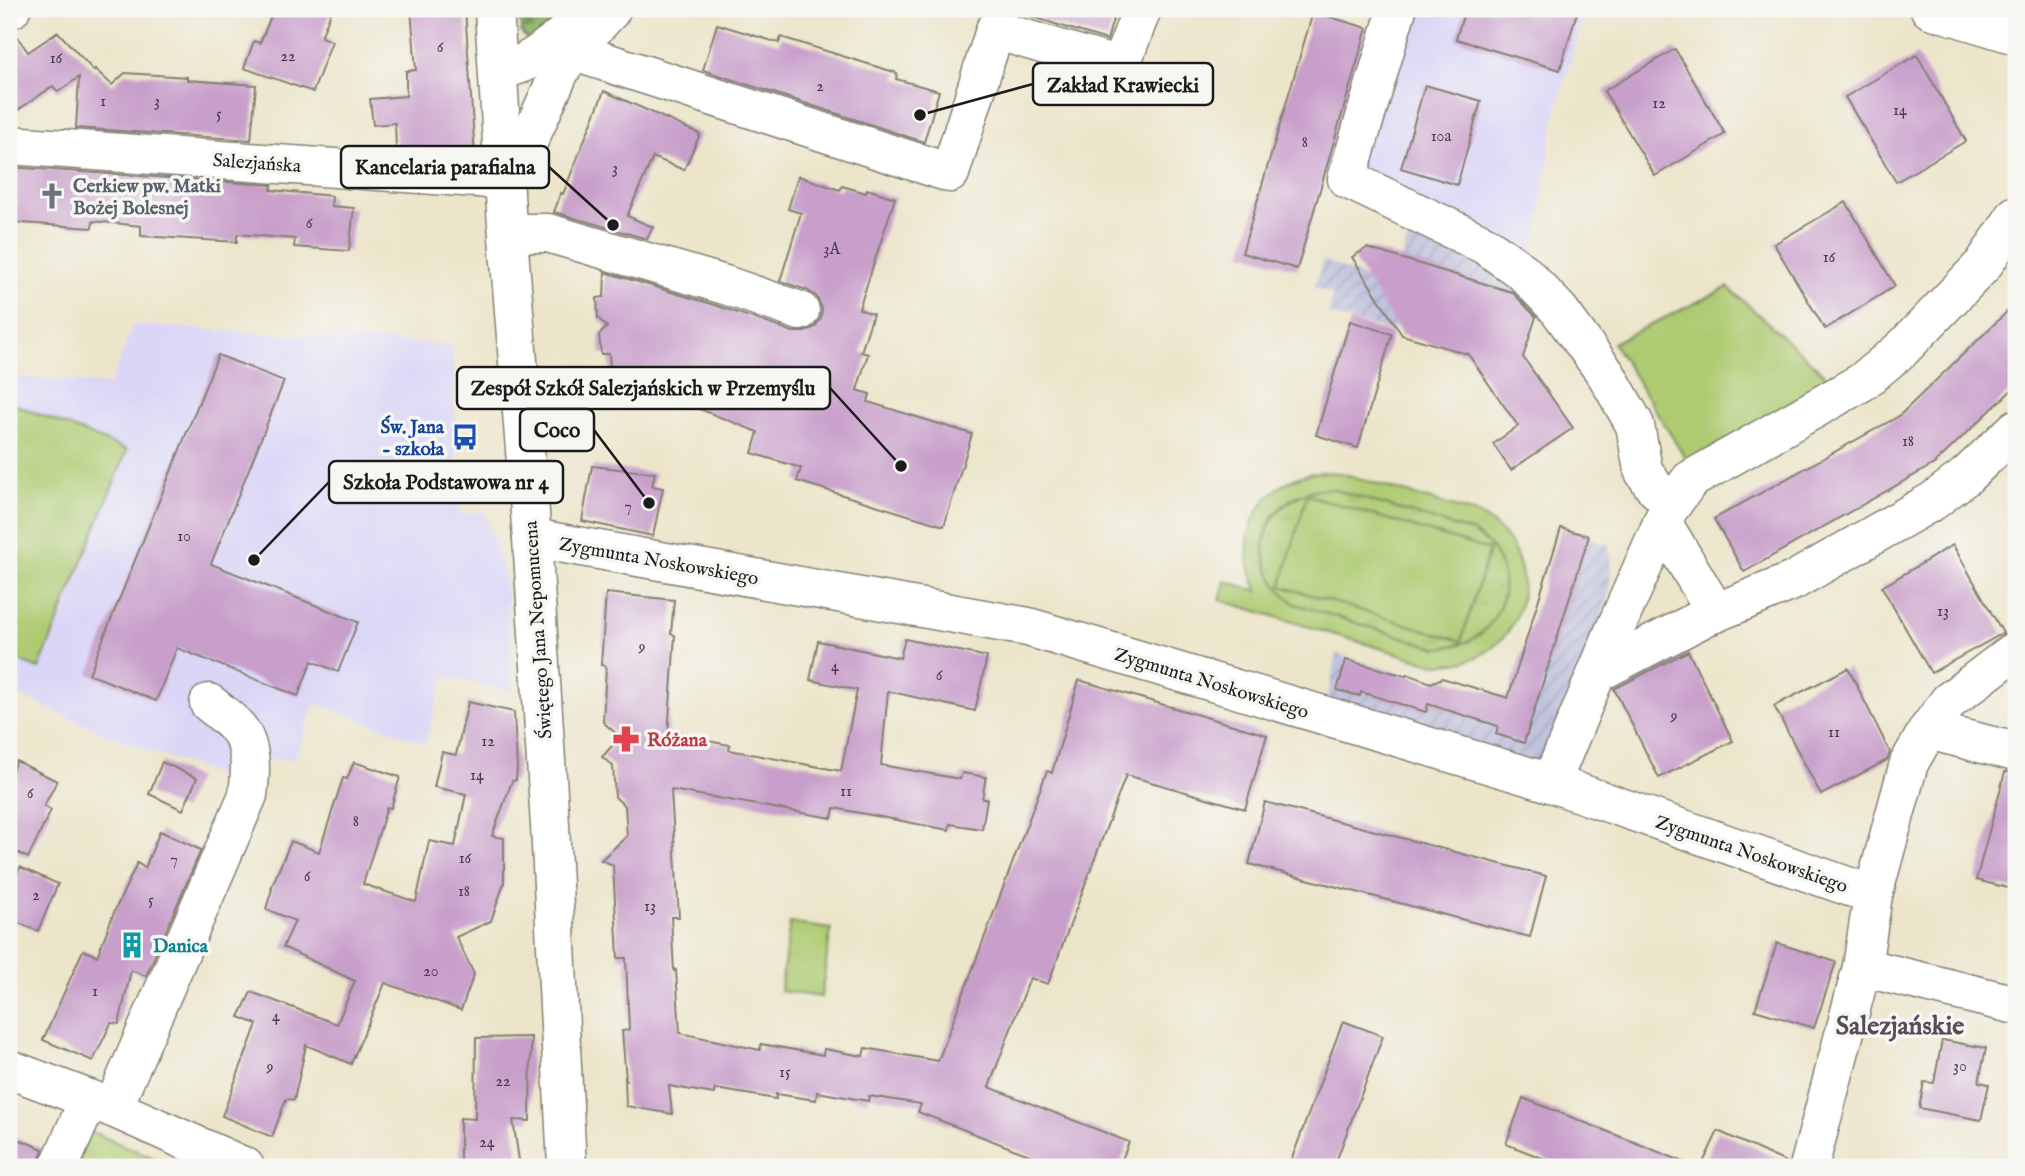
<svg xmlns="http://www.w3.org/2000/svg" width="2025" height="1176" viewBox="0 0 2025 1176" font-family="'IM FELL English',serif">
  <defs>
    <pattern id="industrial-furrows" width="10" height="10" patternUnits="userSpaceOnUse" patternTransform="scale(1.75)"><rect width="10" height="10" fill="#c1c2dd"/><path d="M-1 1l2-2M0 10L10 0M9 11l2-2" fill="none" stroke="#a5a6bd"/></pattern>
    <pattern id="grass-tufts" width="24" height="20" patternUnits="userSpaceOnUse" patternTransform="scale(1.75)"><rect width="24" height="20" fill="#aecb72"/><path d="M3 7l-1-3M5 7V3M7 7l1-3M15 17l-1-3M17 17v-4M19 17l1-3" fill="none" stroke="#95ae62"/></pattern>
    <pattern id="forest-firs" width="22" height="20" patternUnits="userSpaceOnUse" patternTransform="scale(1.75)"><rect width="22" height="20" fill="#8aaf64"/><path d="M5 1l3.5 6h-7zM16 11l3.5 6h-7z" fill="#708e52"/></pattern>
  </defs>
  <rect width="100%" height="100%" fill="#f6f6f2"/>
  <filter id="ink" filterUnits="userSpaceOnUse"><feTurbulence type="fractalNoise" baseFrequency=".0143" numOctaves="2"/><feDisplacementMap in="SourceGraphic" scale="14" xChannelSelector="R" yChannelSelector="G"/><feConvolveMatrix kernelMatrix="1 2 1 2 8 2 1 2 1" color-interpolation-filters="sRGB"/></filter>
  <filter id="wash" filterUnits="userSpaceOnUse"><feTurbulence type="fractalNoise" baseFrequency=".00686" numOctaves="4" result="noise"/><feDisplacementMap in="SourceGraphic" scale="28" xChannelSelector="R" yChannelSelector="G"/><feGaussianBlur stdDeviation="1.57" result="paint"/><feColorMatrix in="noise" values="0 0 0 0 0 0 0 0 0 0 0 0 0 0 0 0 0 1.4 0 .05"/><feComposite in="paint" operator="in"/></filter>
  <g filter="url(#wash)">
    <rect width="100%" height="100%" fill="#ece5ca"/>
    <g fill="#dbd6f7">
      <polygon points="1398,9 1586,9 1556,109 1530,279 1347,179"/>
      <polygon points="133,325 452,345 459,514 484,512 496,545 504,576 507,594 511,646 511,691 444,677 425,743 315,703 295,759 258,759 233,781 113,737 9,691 9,376 110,385"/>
    </g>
    <g fill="url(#industrial-furrows)">
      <polygon points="1415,212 1541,301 1532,330 1394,287"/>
      <polygon points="1323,260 1379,284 1404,292 1393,332 1328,314 1333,294 1314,287"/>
      <polygon points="1561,528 1609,545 1611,559 1609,594 1551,783 1324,715 1337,654 1435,684 1436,681 1442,678 1508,698"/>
    </g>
    <path fill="url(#grass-tufts)" stroke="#657447" stroke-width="2" fill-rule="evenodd" d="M1319 489H1333L1473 532C1479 536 1485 541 1490 546 1515 576 1504 624 1469 641 1460 645 1448 647 1437 648L1295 604C1246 566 1257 503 1319 489ZM1308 495 1489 550 1461 641Z"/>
    <polygon fill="url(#forest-firs)" stroke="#536640" stroke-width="2" points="520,9 567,9 568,13 531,44 521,32"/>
    <g fill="#aecb72" stroke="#657447" stroke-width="2" fill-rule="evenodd">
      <polygon points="1728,287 1831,380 1688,462 1613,343"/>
      <polygon points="9,402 127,450 39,669 9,657"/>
      <path d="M1321 472 1341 473 1478 514C1559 559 1521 676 1429 663L1220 600 1225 581 1258 591C1230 537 1261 478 1321 472ZM1319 489H1333L1473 532C1478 536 1485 541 1490 546 1515 576 1504 624 1469 641 1460 645 1448 647 1437 648L1295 604C1246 566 1256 501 1319 489Z"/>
      <polygon points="1307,495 1489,550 1461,641 1281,586"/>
      <polygon points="790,923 831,929 821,997 780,991"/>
      <polygon points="87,1130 163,1162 160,1167 72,1167"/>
    </g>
    <g id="blocks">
      <g fill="#c89eca">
        <polygon points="274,9 332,9 321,37 332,41 313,92 244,68 254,41 260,43"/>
        <polygon points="411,9 465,9 475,156 396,150 395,123 373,125 370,99 406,96 406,71 416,70"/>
        <polygon points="1027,9 1116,9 1107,40 1026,15"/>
        <polygon points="1465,9 1578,9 1560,70 1456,39"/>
        <polygon points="1313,12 1367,28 1297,269 1242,253"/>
        <polygon points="717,24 779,43 781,37 897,73 896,79 939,91 924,142 703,70"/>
        <polygon points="13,31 28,52 58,32 94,71 95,69 112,85 125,73 187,77 187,80 256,85 251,140 76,128 79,77 58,92 53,86 9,116 9,32"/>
        <polygon points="1675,49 1725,134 1655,176 1604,91"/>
        <polygon points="1917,55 1966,141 1896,182 1845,97"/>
        <polygon points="1425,85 1481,101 1457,185 1401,168"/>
        <polygon points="604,91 700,134 684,170 653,157 627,216 653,227 647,239 554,212 561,193 563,194"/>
        <polygon points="9,167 272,185 271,190 332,196 331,206 354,208 349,251 294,247 295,239 237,234 237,242 141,236 141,226 93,221 92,228 9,222"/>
        <polygon points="798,176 840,190 842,186 866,193 867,189 895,198 859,309 873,314 861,352 868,354 857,390 870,394 868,402 972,434 944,526 797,481 801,468 752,453 758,432 692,406 691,408 655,397 656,395 611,384 609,354 601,354 599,335 607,327 598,318 597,298 604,297 605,272 718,306 793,332 805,332 815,327 821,318 822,308 817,297 807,290 780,281 801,213 788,209"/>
        <polygon points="1846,202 1895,286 1825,329 1774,244"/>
        <polygon points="1367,248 1512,292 1536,317 1523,357 1573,428 1511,470 1493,444 1518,426 1468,354 1402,335 1352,257"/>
        <polygon points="2016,303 2016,386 1934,464 1744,572 1714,519 1899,416"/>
        <polygon points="1350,321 1392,334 1358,448 1316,435"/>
        <polygon points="218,355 284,381 211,564 358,622 338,672 312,661 298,696 177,648 156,701 89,674"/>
        <polygon points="592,466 655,473 652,486 663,488 653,536 582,521"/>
        <polygon points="1561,528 1589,536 1524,743 1496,734 1498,726 1428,704 1426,712 1361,692 1360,696 1337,690 1346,660 1406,676 1407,674 1431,683 1442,678 1508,698"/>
        <polygon points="1953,545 2003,633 1931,673 1882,587"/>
        <polygon points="606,593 674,600 671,634 675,635 668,734 730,745 729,750 841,771 857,690 810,680 818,641 900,658 905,639 987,657 975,711 888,691 881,765 960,779 962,773 986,777 982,799 987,799 982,829 950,824 949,830 834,808 832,818 671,790 679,917 671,917 674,971 676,970 680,1033 760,1050 761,1044 823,1055 824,1049 863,1056 865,1048 938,1061 1047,771 1052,773 1079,680 1267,735 1245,809 1126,775 1048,984 1030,978 989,1087 1129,1142 1119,1167 1060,1167 918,1112 921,1104 869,1096 868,1101 817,1092 816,1100 776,1094 776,1099 715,1089 714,1094 669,1086 672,1114 626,1106 625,1078 626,1079 622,1031 629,1030 626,958 618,958 613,865 601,860 627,836 625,806 615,797 613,766 602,757 620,737 603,722 606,666 601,665"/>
        <polygon points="1688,651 1733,741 1659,778 1614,689"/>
        <polygon points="1848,668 1890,752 1887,760 1821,795 1774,706"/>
        <polygon points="468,702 514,712 517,768 516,780 512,781 492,836 504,838 504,883 491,921 456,937 474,974 461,1010 385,983 351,1064 306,1045 294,1100 286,1099 272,1137 222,1116 257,1024 239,1017 251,992 337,1024 355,981 283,947 295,921 266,909 272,889 271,888 291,841 319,852 343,778 347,779 354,762 400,777 391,808 387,807 363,884 416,902 429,841 455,846 466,794 434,787 442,752 456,755"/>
        <polygon points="16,761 57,781 44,806 51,810 28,858 9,848 9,778"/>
        <polygon points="162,762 197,778 183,810 149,794"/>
        <polygon points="2005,772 2016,773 2016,890 1976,880"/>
        <polygon points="1265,802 1546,876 1530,937 1249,864"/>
        <polygon points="160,831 201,850 146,976 131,970 119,1024 111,1023 93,1061 43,1040 83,950 97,956 115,910 137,863 145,868"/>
        <polygon points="20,867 58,884 38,931 9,919 9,893"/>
        <polygon points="1777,943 1836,962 1814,1028 1755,1010"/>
        <polygon points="1343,1021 1383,1036 1334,1167 1308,1167 1291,1161"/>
        <polygon points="531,1037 530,1121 513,1120 520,1167 460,1167 460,1118 475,1119 476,1038"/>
        <polygon points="1942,1040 1986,1048 1979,1082 1989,1084 1981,1120 1919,1108 1924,1082 1934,1083"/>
        <polygon points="1523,1098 1694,1166 1694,1167 1565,1167 1506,1144"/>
        <polygon points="1718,1131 1788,1163 1788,1167 1701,1167"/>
        <polygon points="9,1135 43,1149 37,1167 9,1167"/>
      </g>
    </g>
  </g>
  <g filter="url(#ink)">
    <use href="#blocks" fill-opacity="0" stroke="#848073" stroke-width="2"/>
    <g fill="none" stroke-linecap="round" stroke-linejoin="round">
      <g stroke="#848073" stroke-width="41">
        <g id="minor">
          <polyline points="494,9 506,211 532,538 550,825 567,1167"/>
          <polyline points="1397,9 1347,179 1485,245 1523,272 1559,310 1606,374 1635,425 1643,470 1654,487 1672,504"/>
          <polyline points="1930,9 2016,35"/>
          <polyline points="568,31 578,46 590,57 950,173 995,30 1120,67 1142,9"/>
          <path d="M498 67C503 67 510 67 515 66 541 58 558 34 583 23"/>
          <polyline points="9,145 505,180"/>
          <polyline points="505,180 530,138 560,71 575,49 611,10"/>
          <polyline points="508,233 548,233 725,285 800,311"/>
          <polyline points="1662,522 1716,613"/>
          <polyline points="532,538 1028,627 1551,783 1873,895"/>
          <polyline points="1597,673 1705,617 1793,581 1933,501 1966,476 2016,429"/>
          <polyline points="1928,730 2016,752"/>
          <polyline points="1551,783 1612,636 1668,510 1690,480 1862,382 1903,348 1983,265 2016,215"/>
          <polyline points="1862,967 2016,1005"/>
          <polyline points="9,1069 113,1108 245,1167"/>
          <path d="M113 1108 248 795C251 772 253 743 235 725 227 717 218 710 209 703"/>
          <polyline points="59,1167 89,1099"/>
          <polyline points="1809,1167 1862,967 1873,895 1909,763 1928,730 1949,701 2016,650"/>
        </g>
      </g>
      <g stroke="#848073" stroke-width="41">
        <polyline id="major" points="9,10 11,9"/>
      </g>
      <use href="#minor" stroke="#fff" stroke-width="38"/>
      <use href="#major" stroke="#fff" stroke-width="38"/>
    </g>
  </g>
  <defs>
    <g id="church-bare" transform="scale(2.1)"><path d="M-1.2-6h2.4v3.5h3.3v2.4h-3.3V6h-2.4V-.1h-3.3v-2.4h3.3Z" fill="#6b7280" stroke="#f6f6f2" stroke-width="2.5" paint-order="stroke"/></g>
    <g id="bus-bare" transform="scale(2.1)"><path d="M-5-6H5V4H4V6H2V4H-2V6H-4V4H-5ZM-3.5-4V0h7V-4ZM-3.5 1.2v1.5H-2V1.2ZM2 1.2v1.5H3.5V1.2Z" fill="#1a4fb4" stroke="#f6f6f2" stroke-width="2.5" paint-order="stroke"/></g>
    <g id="pharmacy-bare" transform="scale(2.1)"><path d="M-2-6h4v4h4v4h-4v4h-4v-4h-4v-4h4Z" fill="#e0444e" stroke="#f6f6f2" stroke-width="2.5" paint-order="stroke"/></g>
    <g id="building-bare" transform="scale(2.1)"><path d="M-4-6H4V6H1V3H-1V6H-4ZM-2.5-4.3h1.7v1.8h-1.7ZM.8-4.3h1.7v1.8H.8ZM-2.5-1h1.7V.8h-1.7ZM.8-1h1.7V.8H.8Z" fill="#0f9aa8" stroke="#f6f6f2" stroke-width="2.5" paint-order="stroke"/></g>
  </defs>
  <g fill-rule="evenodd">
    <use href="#church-bare" x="52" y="196"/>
    <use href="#bus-bare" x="465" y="437"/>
    <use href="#pharmacy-bare" x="626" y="739"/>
    <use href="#building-bare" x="132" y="945"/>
  </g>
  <g text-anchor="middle" stroke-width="7" stroke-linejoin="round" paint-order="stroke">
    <g font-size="16" fill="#473c48">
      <text x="440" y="52">6</text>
      <text x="288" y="61">22</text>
      <text x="56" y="63">16</text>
      <text x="820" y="91">2</text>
      <text x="103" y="106">1</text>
      <text x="157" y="106">3</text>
      <text x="1659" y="108">12</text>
      <text x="1900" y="115">14</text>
      <text x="219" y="119">5</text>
      <text x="1441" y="141">10a</text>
      <text x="1305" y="147">8</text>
      <text x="615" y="173">3</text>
      <text x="309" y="228">6</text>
      <text x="832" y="254">3A</text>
      <text x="1829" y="262">16</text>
      <text x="1908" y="446">18</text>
      <text x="628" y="511">7</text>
      <text x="184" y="541">10</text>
      <text x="1943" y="616">13</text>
      <text x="642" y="652">9</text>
      <text x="835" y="671">4</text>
      <text x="939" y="680">6</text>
      <text x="1674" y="721">9</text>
      <text x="1834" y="737">11</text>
      <text x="488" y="746">12</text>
      <text x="477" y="780">14</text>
      <text x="846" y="796">11</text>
      <text x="30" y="798">6</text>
      <text x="356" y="826">8</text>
      <text x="465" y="863">16</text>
      <text x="174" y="864">7</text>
      <text x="307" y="881">6</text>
      <text x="464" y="896">18</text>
      <text x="36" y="900">2</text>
      <text x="151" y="905">5</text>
      <text x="650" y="911">13</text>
      <text x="431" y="976">20</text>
      <text x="95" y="996">1</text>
      <text x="276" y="1021">4</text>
      <text x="1960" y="1071">30</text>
      <text x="270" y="1072">9</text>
      <text x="785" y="1077">15</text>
      <text x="503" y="1086">22</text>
      <text x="487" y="1147">24</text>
    </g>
    <g font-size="19" fill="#1c1c1c" stroke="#f6f6f2">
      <text transform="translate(257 162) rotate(4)" y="7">Salezjańska</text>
      <text transform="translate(659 560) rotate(10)" y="7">Zygmunta Noskowskiego</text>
      <text transform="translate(537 630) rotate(-94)" y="7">Świętego Jana Nepomucena</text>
      <text transform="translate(1212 682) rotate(17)" y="7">Zygmunta Noskowskiego</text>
      <text transform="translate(1752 853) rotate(19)" y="7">Zygmunta Noskowskiego</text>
    </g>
    <g font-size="19" font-weight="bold" fill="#5b616d" stroke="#f6f6f2" text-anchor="start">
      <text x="73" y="192">Cerkiew pw. Matki<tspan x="73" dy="22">Bożej Bolesnej</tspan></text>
    </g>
    <g font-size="19" font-weight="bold" fill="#164399" stroke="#f6f6f2" text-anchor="end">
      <text x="444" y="433">Św. Jana<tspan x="444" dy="22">- szkoła</tspan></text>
    </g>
    <g font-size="19" font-weight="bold" fill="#be3a42" stroke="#f6f6f2" text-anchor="start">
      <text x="647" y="746">Różana</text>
    </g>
    <g font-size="19" font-weight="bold" fill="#0d838f" stroke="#f6f6f2" text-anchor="start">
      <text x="153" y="952">Danica</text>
    </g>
    <g font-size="26" font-weight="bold" fill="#584a59" stroke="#f6f6f2">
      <text x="1900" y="1034">Salezjańskie</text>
    </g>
  </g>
  <path fill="none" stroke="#1c1c1c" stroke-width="2.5" d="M920 115L1033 84M613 225L549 167M901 466L830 388M649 503L594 430M254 560L329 482"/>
  <g fill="#1c1c1c" stroke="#f6f6f2" stroke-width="2.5">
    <circle cx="920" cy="115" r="7"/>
    <circle cx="613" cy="225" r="7"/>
    <circle cx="901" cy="466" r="7"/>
    <circle cx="649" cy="503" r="7"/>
    <circle cx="254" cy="560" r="7"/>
  </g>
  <g fill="#f6f6f2" stroke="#1c1c1c" stroke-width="2.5">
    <rect x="1033" y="63" width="180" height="42" rx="7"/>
    <rect x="341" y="146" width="208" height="42" rx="7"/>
    <rect x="457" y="367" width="373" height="42" rx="7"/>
    <rect x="520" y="409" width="74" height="42" rx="7"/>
    <rect x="329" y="461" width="234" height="42" rx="7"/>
  </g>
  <g font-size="21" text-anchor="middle" font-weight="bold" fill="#1c1c1c">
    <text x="1123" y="92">Zakład Krawiecki</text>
    <text x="445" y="174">Kancelaria parafialna</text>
    <text x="643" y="395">Zespół Szkół Salezjańskich w Przemyślu</text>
    <text x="557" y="437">Coco</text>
    <text x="446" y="489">Szkoła Podstawowa nr 4</text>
  </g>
  <rect width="2025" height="1176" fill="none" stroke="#f6f6f2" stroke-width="35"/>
</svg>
